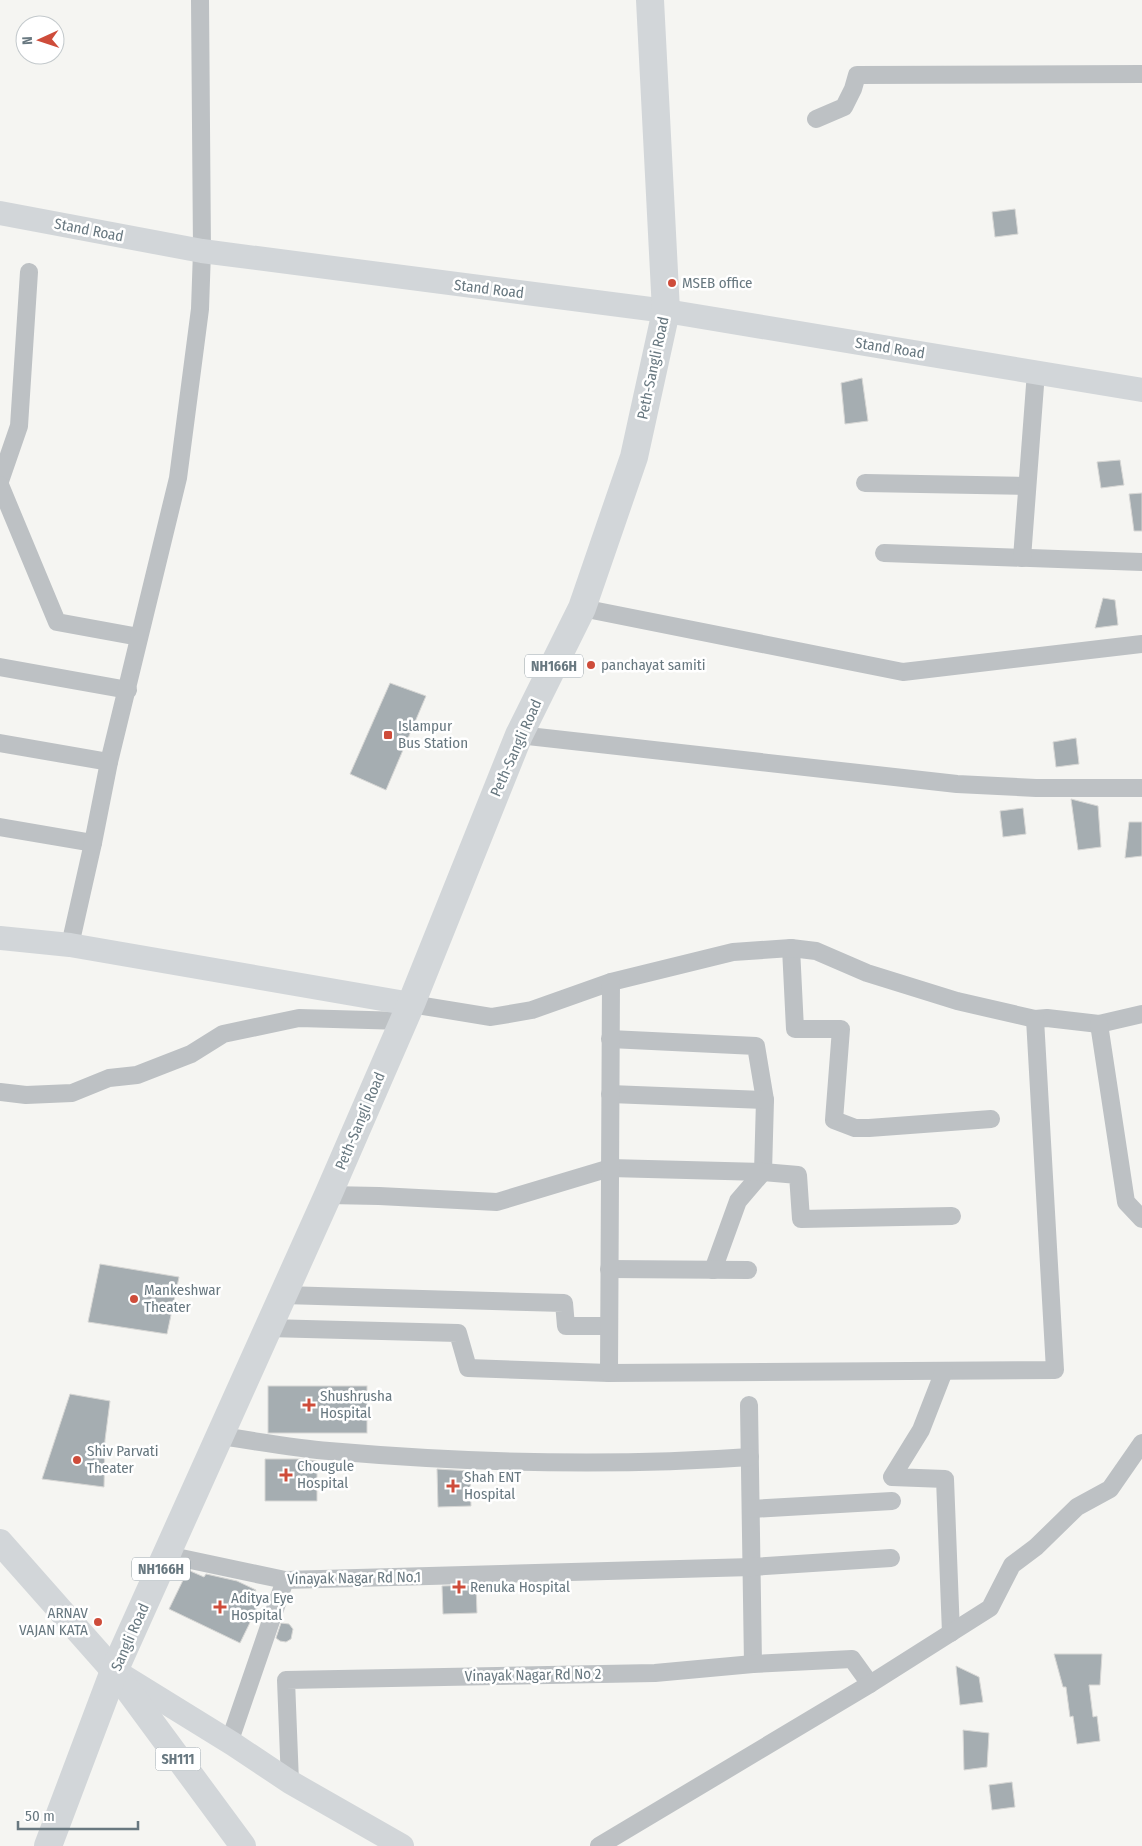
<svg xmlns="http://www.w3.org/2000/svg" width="1142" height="1846" viewBox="0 0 1142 1846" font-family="'Fira Sans Condensed',sans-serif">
  <rect width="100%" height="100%" fill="#f5f5f2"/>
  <g fill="#a5adb1" stroke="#d7d7d5">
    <polygon points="1015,209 1018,234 995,237 992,212"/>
    <polygon points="862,378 868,421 845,424 841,383"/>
    <polygon points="1120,460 1124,485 1101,488 1097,462"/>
    <polygon points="1142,493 1142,531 1134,531 1129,494"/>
    <polygon points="1103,598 1115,600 1118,625 1095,628"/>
    <polygon points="390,683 426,696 386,790 350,774"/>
    <polygon points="1076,738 1079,764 1056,767 1053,742"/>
    <polygon points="1071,799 1098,806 1101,847 1078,850"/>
    <polygon points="1023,808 1026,834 1003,837 1000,811"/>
    <polygon points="1129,822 1142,822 1142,856 1125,858"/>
    <polygon points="100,1264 179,1277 167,1334 88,1322"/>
    <rect x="268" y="1386" width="99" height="47"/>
    <polygon points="70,1394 110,1401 105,1440 104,1487 42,1479"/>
    <polygon points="265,1459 300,1459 317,1461 317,1501 265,1501"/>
    <polygon points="437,1469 470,1471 471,1506 438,1507"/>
    <polygon points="188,1570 204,1577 206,1574 237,1581 256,1590 251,1600 259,1604 240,1643 169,1609"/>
    <polygon points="476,1585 477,1613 443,1614 442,1586"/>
    <polygon points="281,1623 289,1624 293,1629 291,1639 286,1642 280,1641 276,1638"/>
    <polygon points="1054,1654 1102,1654 1100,1685 1089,1685 1093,1717 1097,1716 1100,1741 1077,1744 1073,1716 1070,1717 1066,1687 1063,1687"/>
    <polygon points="956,1666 979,1677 983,1702 960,1705"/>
    <polygon points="963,1730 989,1733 987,1767 964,1770"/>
    <polygon points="1012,1782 1015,1807 992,1810 989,1785"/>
  </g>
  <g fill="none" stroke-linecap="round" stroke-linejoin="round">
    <g stroke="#bdc1c4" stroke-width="18">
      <polyline points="816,119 844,107 853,89 857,75 1142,74"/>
      <polyline points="0,481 19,426 29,272"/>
      <polyline points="865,483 1027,486"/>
      <polyline points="0,485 57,622 139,637"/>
      <polyline points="884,553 1142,562"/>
      <polyline points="1022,558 1036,372"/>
      <polyline points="582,608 903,672 1142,644"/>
      <polyline points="0,667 128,690"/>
      <polyline points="519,735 957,784 1036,788 1142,788"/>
      <polyline points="0,743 109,762"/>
      <polyline points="0,827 93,843"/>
      <polyline points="70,945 93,843 109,762 178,478 200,309 202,251 200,0"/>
      <polyline points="791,948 795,1029 841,1029 834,1120 855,1128 869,1128 991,1119"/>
      <polyline points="411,1004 491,1017 532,1010 611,982 733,952 791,948 816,951 867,973 957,1001 1035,1019 1047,1018 1099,1024 1142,1014"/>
      <polyline points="1099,1024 1126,1202 1142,1219"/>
      <polyline points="610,1039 756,1046 765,1100 763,1172 738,1201 713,1270"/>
      <polyline points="0,1092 26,1095 72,1093 109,1078 137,1075 191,1054 223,1034 299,1018 403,1021"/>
      <polyline points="610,1094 765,1100"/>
      <polyline points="328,1195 379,1196 497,1202 610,1168 763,1172 798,1175 801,1219 952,1216"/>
      <polyline points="609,1269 748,1270"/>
      <polyline points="283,1295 564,1303 566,1326 609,1326"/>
      <polyline points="268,1328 458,1333 468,1368 609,1373 1055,1370 1035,1019"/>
      <polyline points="944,1371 921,1430 892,1477 945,1479 951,1633"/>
      <polyline points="609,1373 611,982"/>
      <polyline points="749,1405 753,1664"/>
      <path d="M220 1436C256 1441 293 1448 329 1451 469 1463 610 1467 750 1457"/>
      <polyline points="751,1509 892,1501"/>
      <polyline points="167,1555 285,1580 752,1567 891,1558"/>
      <polyline points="229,1743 285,1580"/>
      <polyline points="290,1782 286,1680 655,1673 753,1664 852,1659 870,1684"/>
      <polyline points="599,1846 870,1684 990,1608 1012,1565 1036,1547 1077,1507 1110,1489 1142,1443"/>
    </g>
    <g stroke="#d2d6d9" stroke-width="24">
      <polyline points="0,213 202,251 666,311 1142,390"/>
      <polyline points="0,938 70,945 411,1004"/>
      <polyline points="118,1673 233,1744 290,1782 402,1846"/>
    </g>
    <polyline stroke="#d2d6d9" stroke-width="26" points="0,1542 114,1671 243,1846"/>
    <polyline stroke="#d2d6d9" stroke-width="28" points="48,1846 114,1671 328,1195 411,1004 519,735 582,608 634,457 666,311 650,0"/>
  </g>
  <g fill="#ce4c3a" stroke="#fff" stroke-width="2">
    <circle cx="672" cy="283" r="5"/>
    <circle cx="591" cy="665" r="5"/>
    <rect x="383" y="730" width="10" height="10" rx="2.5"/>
    <circle cx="134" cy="1299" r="5"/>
    <path d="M306.5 1397.5h5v5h5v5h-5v5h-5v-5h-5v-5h5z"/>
    <circle cx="77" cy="1460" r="5"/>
    <path d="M283.5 1467.5h5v5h5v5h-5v5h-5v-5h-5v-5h5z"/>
    <path d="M450.5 1478.5h5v5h5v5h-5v5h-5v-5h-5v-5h5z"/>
    <path d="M456.5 1579.5h5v5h5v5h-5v5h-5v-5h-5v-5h5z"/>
    <path d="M217.5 1599.5h5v5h5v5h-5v5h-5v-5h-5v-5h5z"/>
    <circle cx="98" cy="1622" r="5"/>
  </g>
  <g text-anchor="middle" stroke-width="5" stroke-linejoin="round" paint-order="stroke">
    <g fill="#fff" stroke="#95a0a6" stroke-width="1">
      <rect x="525" y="654.5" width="58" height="23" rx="4"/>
      <rect x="132" y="1557.5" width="58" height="23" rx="4"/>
      <rect x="155.5" y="1747.5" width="45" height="23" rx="4"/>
    </g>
    <g font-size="14" font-weight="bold" fill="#687880">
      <text x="554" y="671">NH166H</text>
      <text x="161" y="1574">NH166H</text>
      <text x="178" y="1764">SH111</text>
    </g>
    <g font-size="15" fill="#687880" stroke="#fff">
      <text transform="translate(89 230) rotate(11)" y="5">Stand Road</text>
      <text transform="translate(489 289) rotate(7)" y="5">Stand Road</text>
      <text transform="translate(890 348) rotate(9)" y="5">Stand Road</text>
      <text transform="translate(653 368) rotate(-78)" y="5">Peth-Sangli Road</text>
      <text transform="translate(516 748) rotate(-66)" y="5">Peth-Sangli Road</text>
      <text transform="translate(360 1121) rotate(-67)" y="5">Peth-Sangli Road</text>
      <text transform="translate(354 1578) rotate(-1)" y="5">Vinayak Nagar Rd No.1</text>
      <text transform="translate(130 1637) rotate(-66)" y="5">Sangli Road</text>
      <text transform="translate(533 1675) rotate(-1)" y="5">Vinayak Nagar Rd No 2</text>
    </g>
    <g font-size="15" fill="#687880" stroke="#fff" text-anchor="start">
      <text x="682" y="288">MSEB office</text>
      <text x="601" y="670">panchayat samiti</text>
      <text x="398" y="731">Islampur<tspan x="398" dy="17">Bus Station</tspan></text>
      <text x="144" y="1295">Mankeshwar<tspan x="144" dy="17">Theater</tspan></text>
      <text x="320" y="1401">Shushrusha<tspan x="320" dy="17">Hospital</tspan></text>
      <text x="87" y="1456">Shiv Parvati<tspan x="87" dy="17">Theater</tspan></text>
      <text x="297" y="1471">Chougule<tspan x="297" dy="17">Hospital</tspan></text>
      <text x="464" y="1482">Shah ENT<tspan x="464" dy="17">Hospital</tspan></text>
      <text x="470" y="1592">Renuka Hospital</text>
      <text x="231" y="1603">Aditya Eye<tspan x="231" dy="17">Hospital</tspan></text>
      <text x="88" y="1618" text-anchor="end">ARNAV<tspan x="88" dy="17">VAJAN KATA</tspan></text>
    </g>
  </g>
  <g transform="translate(40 40) rotate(267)"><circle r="24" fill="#ffffff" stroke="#c3c9cc"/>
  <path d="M0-4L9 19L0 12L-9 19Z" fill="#ce4c3a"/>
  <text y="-8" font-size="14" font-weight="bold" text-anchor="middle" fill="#687880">N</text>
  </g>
  <path d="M18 1821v8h120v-8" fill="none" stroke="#687880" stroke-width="2.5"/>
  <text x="25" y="1821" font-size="15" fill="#687880" stroke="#ffffff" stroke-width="4" paint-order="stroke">50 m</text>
</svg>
